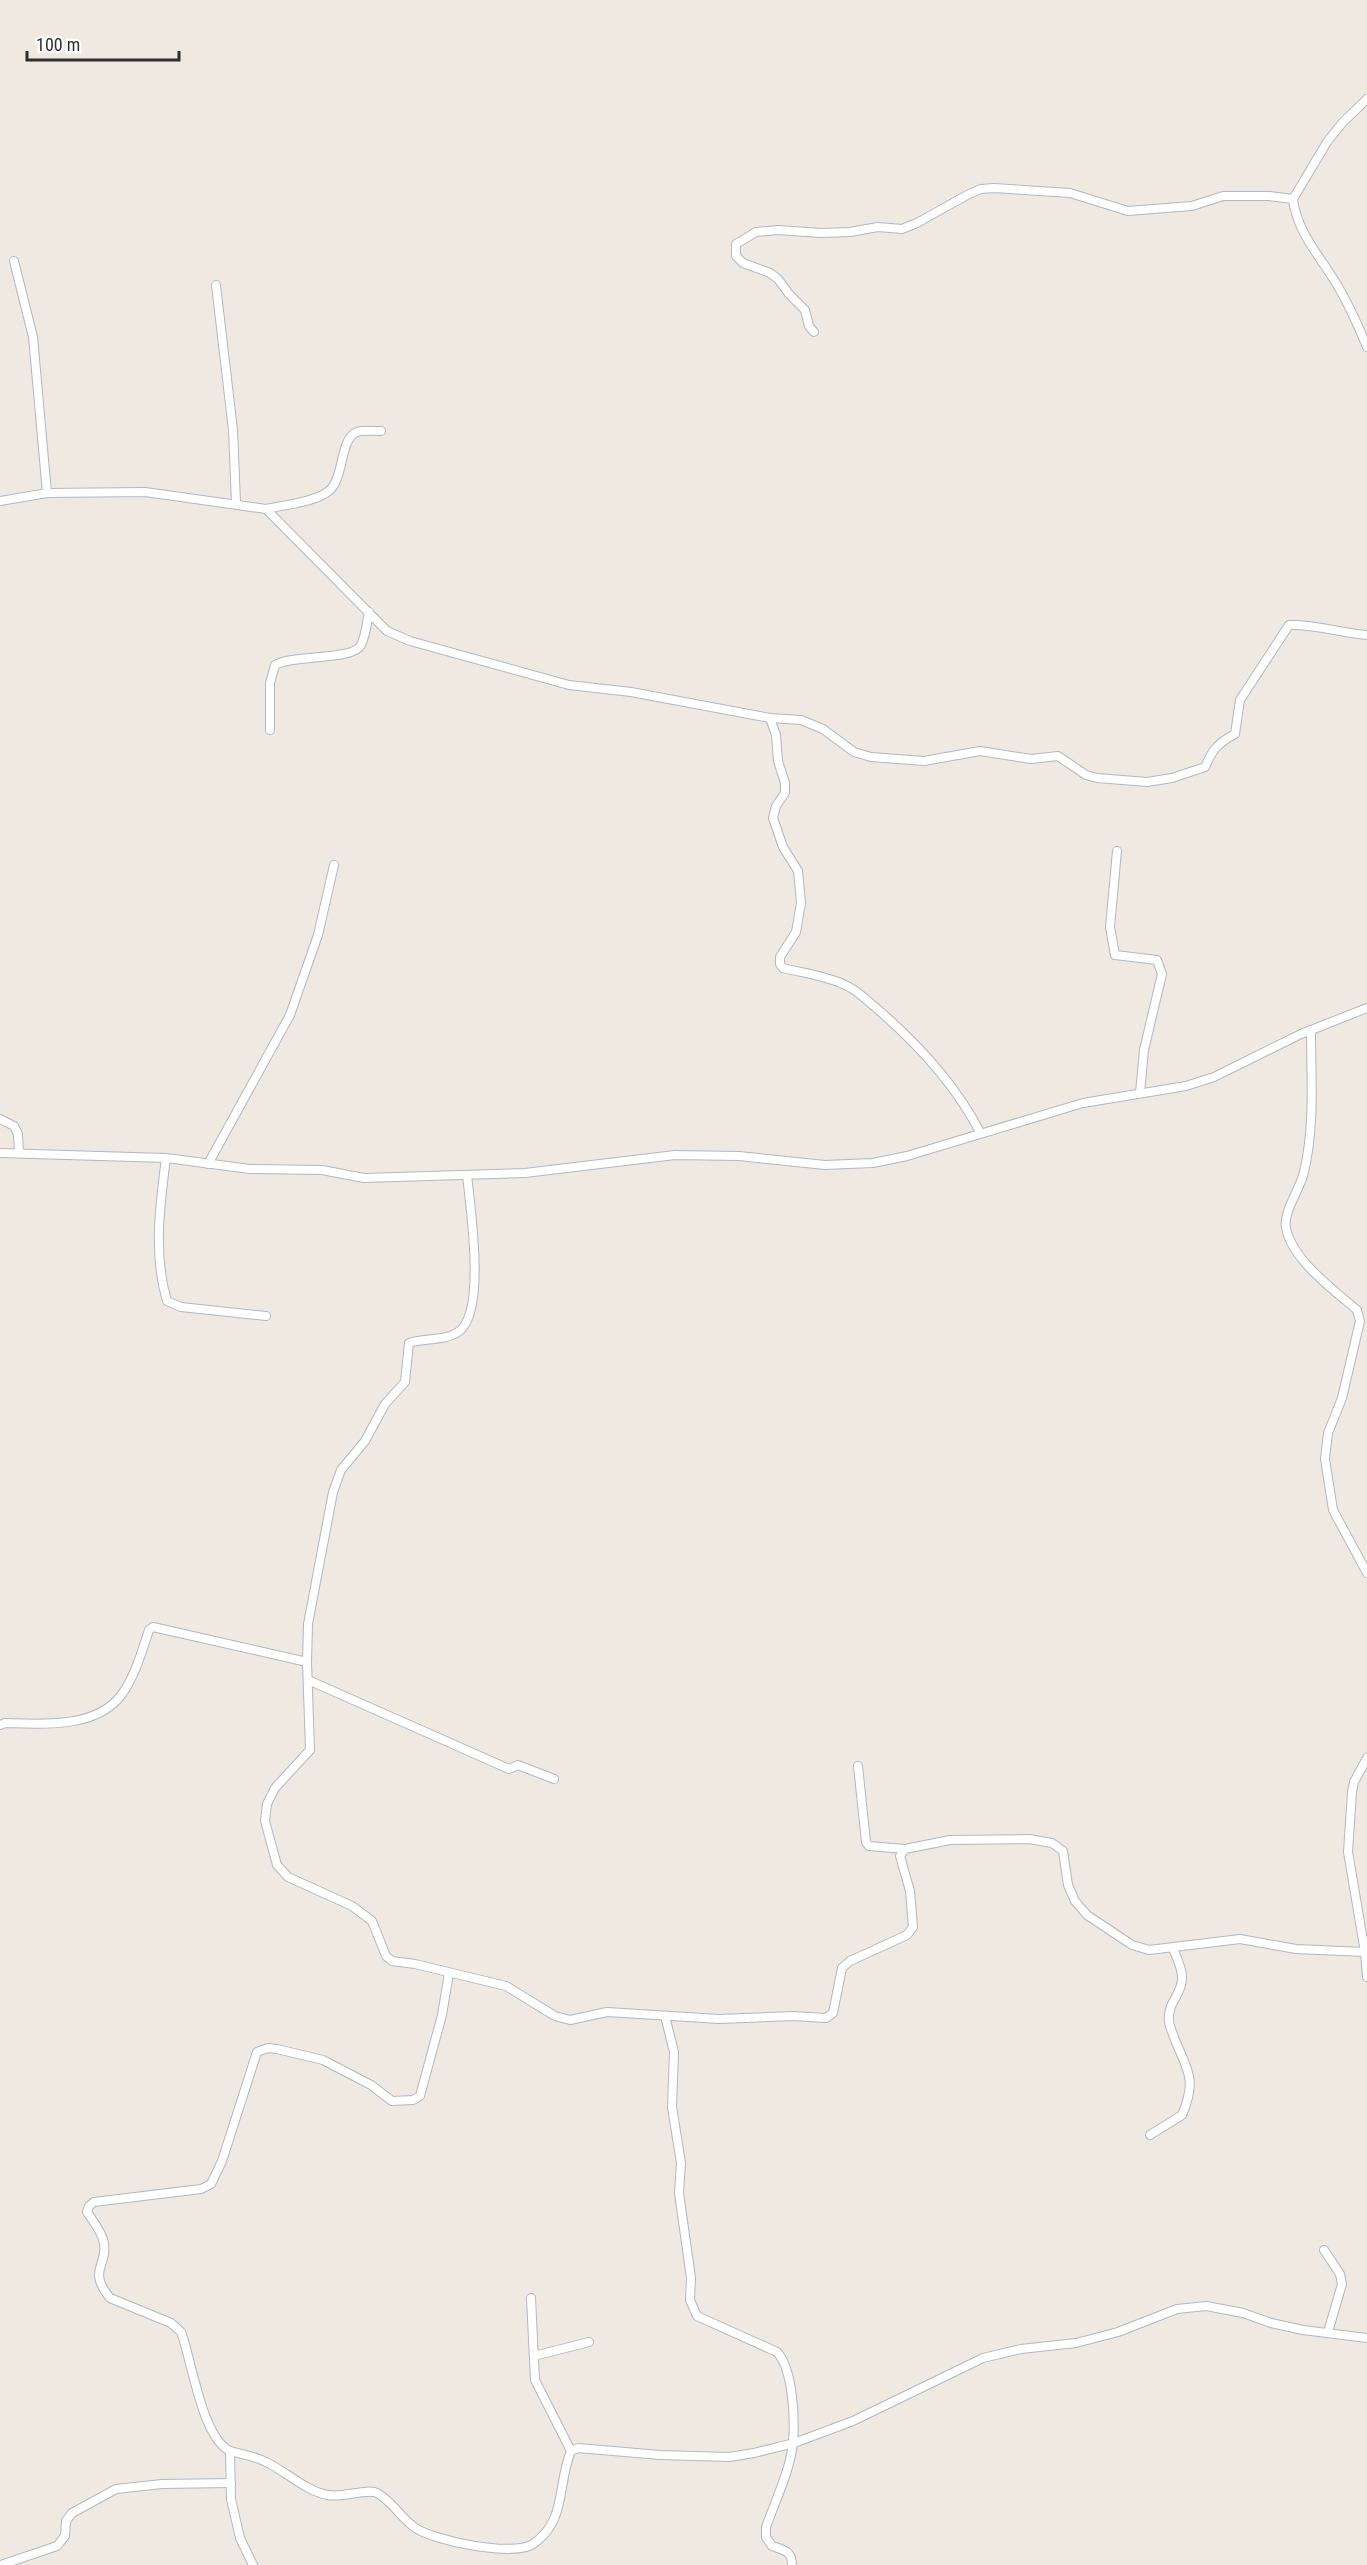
<svg xmlns="http://www.w3.org/2000/svg" width="1367" height="2565" viewBox="0 0 1367 2565" font-family="'Roboto Condensed',sans-serif">
  <rect width="100%" height="100%" fill="#efe9e1"/>
  <g fill="none" stroke-linecap="round" stroke-linejoin="round">
    <g stroke="#b4b7c1" stroke-width="10">
      <g id="street">
        <polyline points="1293,199 1327,142 1343,122 1367,99"/>
        <polyline points="14,261 33,337 47,493"/>
        <polyline points="216,285 233,430 236,503"/>
        <path d="M814 332 809 326 805 310 789 294 778 279 770 273 743 263 736 256V244L756 232 778 230 821 233 850 232 878 227 902 229 917 223 969 194 981 189 994 188 1070 193 1128 211 1192 206 1223 196H1269L1293 199C1297 232 1319 255 1336 283 1348 303 1358 325 1367 347"/>
        <path d="M0 501 47 493 145 492 266 509 387 631 410 641 569 685 631 692 770 718 801 720 823 729 854 752 871 757 924 761 980 751 1031 759 1058 756 1086 775 1097 778 1147 782 1172 778 1205 767C1212 750 1218 743 1235 734L1240 700 1289 625C1316 624 1340 633 1367 635"/>
        <path d="M266 509C283 505 317 502 330 490 344 477 340 438 357 432 364 430 373 431 381 431"/>
        <path d="M770 718 776 735 778 761 785 783V793L776 806 773 818 783 847 798 871 801 903 796 932 780 957V964L783 968C803 973 827 976 845 985 856 989 866 1000 875 1007 916 1042 955 1084 980 1132"/>
        <path d="M270 730V683L275 665C293 654 353 661 361 645 366 635 367 622 369 612"/>
        <polyline points="1117,851 1110,927 1115,955 1157,960 1162,974 1144,1050 1140,1093"/>
        <path d="M1311 1030C1311 1077 1315 1126 1304 1172 1300 1190 1283 1211 1286 1228 1292 1260 1335 1291 1357 1310L1360 1321 1342 1398 1328 1433 1325 1459 1333 1510 1367 1573"/>
        <polyline points="0,1119 14,1126 18,1134 19,1153"/>
        <polyline points="0,1153 166,1158 250,1169 322,1170 364,1178 525,1173 675,1155 739,1156 825,1165 873,1163 907,1156 1083,1103 1186,1086 1214,1077 1301,1034 1367,1008"/>
        <path d="M166 1158C160 1204 153 1255 167 1301L181 1307 266 1316"/>
        <polyline points="208,1164 290,1015 318,935 334,865"/>
        <path d="M467 1175C470 1206 487 1314 458 1332 445 1341 424 1338 409 1343L405 1382 385 1404 365 1441 341 1470 333 1492 308 1624 307 1662 310 1750 275 1788 267 1804 265 1821 277 1865 288 1877 352 1906 372 1921 386 1956 392 1961 415 1964 506 1986 555 2016 570 2020 607 2012 719 2019 793 2016 826 2018 833 2013 842 1968 850 1961 907 1935 913 1927 910 1891 900 1856 905 1849 950 1840 1029 1839 1052 1843 1063 1851 1068 1885 1075 1901 1087 1915 1132 1945 1149 1950 1240 1939 1296 1949 1365 1952"/>
        <polyline points="308,1680 509,1769 518,1765 554,1779"/>
        <path d="M0 1725 5 1723C42 1724 97 1729 122 1694 135 1676 142 1651 149 1630L153 1627 307 1662"/>
        <polyline points="1367,1758 1354,1782 1352,1792 1348,1852 1365,1952 1367,1977"/>
        <polyline points="858,1766 866,1842 869,1846 905,1849"/>
        <path d="M665 2016 674 2052 672 2107 681 2163 679 2193 691 2278 690 2300 697 2316 777 2352C793 2369 795 2419 793 2442 791 2468 775 2502 766 2527V2537L772 2546C784 2550 792 2551 792 2565"/>
        <path d="M1150 2135 1182 2115C1197 2080 1188 2071 1175 2040 1173 2034 1170 2028 1169 2022 1167 2002 1181 1997 1182 1979 1183 1969 1176 1957 1173 1948"/>
        <polyline points="1324,2250 1340,2274 1342,2284 1328,2332"/>
        <polyline points="531,2298 535,2380 571,2451"/>
        <polyline points="534,2356 589,2342"/>
        <path d="M230 2451C241 2454 253 2456 264 2461 286 2471 305 2491 328 2495 342 2498 368 2488 377 2493 391 2500 401 2518 414 2527 433 2541 513 2557 533 2544 567 2521 557 2484 571 2451L578 2448 660 2455 729 2457 754 2453 794 2443 853 2421 983 2358 1021 2349 1076 2343 1118 2332 1177 2309 1206 2306 1243 2313 1271 2323 1303 2330 1367 2338"/>
        <polyline points="1,2565 57,2546 65,2536 66,2521 72,2513 116,2489 162,2484 231,2483"/>
        <path d="M253 2565 240 2538 231 2499 230 2451C202 2438 192 2361 181 2332L171 2323 110 2298C87 2270 108 2266 104 2243 102 2232 93 2221 87 2212L89 2206 94 2202 201 2189 211 2184 222 2161 257 2052 268 2048 277 2049 323 2060 371 2085 392 2101 413 2100 420 2096 442 2015 449 1973"/>
      </g>
    </g>
    <use href="#street" stroke="#fff" stroke-width="8"/>
  </g>
  <path d="M27 51v9h152v-9" fill="none" stroke="#2e2e2e" stroke-width="3"/>
  <text x="36" y="51" font-size="18" fill="#2e2e2e" stroke="#ffffff" stroke-width="4.5" paint-order="stroke">100 m</text>
</svg>
